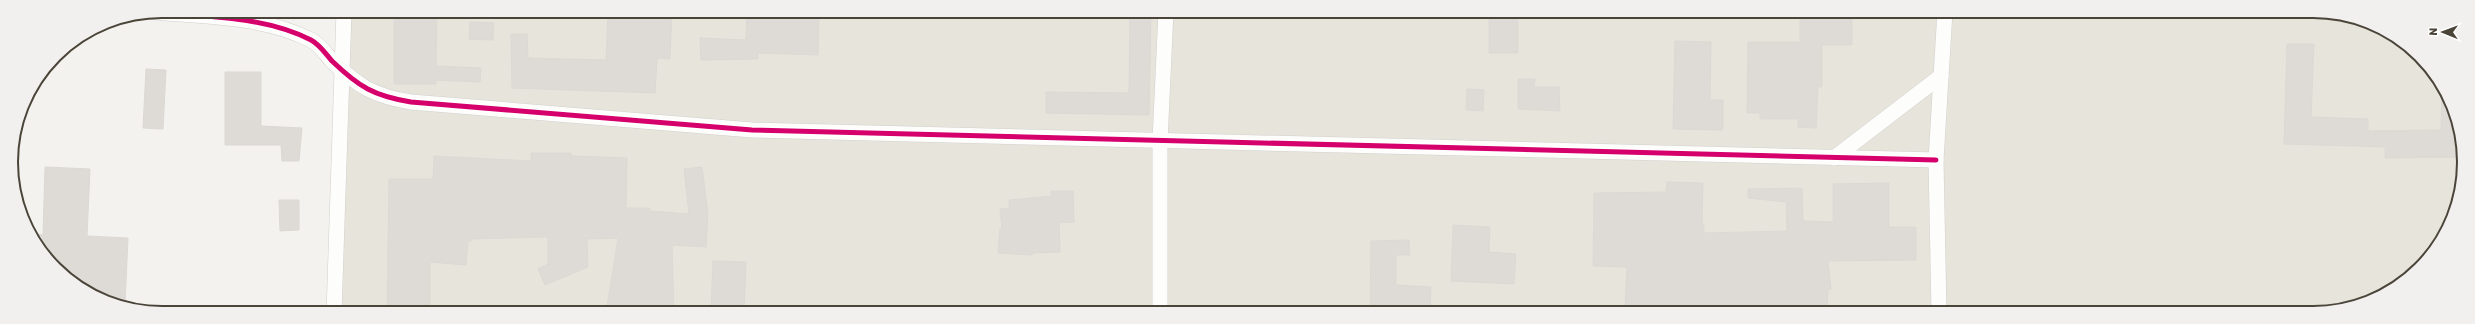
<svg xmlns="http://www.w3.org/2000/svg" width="2475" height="324" viewBox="0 0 2475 324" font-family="Rubik,sans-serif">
  <rect width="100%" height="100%" fill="#f4f2ee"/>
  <polygon fill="#e7e4dc" points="342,11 2323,11 2380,27 2427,63 2456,114 2464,172 2449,229 2420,269 2371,301 2323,313 328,313"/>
  <g fill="#dedbd6" stroke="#dcd9d4">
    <polygon points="394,11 437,11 436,66 481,68 480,82 436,80 436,84 394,84"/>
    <polygon points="608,11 672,11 670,59 657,58 655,93 512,88 511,34 527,34 528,58 606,60"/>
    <polygon points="747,11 819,11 818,55 758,53 758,59 701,60 700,38 746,40"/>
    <polygon points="1130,11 1151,11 1149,115 1046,113 1046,92 1129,93"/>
    <rect x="1489" y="11" width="29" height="42"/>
    <polygon points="1800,11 1852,11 1852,45 1822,45 1822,87 1818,87 1816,128 1798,127 1798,119 1760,119 1760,113 1747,113 1748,42 1800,42"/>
    <polygon points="470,22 494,23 493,40 469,39"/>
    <polygon points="1675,41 1711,42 1710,100 1723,100 1723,130 1673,129"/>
    <polygon points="2287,44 2314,44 2311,117 2368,119 2368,131 2441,130 2442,89 2456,114 2457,157 2385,158 2385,147 2284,144"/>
    <polygon points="146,69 166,70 163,129 143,128"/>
    <polygon points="225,72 261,72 261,126 302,128 299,161 282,161 281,145 225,145"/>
    <polygon points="1518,79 1535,79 1534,87 1559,87 1560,111 1518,109"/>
    <polygon points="1467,89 1484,90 1483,111 1466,110"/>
    <polygon points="531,153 571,153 571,156 627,158 626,208 649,208 650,211 689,214 684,169 702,167 708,214 706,247 672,245 674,313 606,313 618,238 587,239 588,267 545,285 538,269 548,264 548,237 472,239 472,241 468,241 466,265 430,262 430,313 387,313 389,179 433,179 434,156 531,161"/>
    <polygon points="45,167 90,169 87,236 128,238 125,305 95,298 49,262 33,234 43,235"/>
    <polygon points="1667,182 1703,183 1702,225 1704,225 1704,233 1787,231 1786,202 1748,198 1748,189 1802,188 1803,221 1833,222 1833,184 1889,183 1889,227 1916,227 1916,260 1828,261 1831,289 1828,290 1827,313 1719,313 1718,310 1625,308 1627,267 1593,266 1594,193 1666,192"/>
    <polygon points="1051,191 1073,191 1074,222 1059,223 1060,252 1033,253 1032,255 998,253 1000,229 1002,229 1000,209 1009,208 1009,200 1051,196"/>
    <polygon points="279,200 299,200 299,230 280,231"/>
    <polygon points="1453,225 1490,227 1489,252 1516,254 1514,284 1451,281"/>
    <polygon points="1409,240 1410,255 1396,255 1396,285 1431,287 1430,313 1370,313 1371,241"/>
    <polygon points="713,261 746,262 744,313 711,313"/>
  </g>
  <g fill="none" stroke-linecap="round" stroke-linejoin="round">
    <g stroke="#d2d0cb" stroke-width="16">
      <g id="minor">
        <path d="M156 12C207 17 264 16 311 40 319 44 326 54 332 61 359 87 374 96 411 102L752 130 1936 160"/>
        <polyline points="1834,158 1941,76"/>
        <polyline points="334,313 344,11"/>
        <polyline points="1160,313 1160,141 1166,11"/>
        <polyline points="1939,313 1936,160 1945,11"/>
      </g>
    </g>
    <use href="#minor" stroke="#fdfdfc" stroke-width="15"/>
    <g stroke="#fff" stroke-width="8">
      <path id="cycleway" d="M156 12C207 17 264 16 311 40 319 44 326 54 332 61 359 87 374 96 411 102L752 130 1936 160"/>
    </g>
    <use href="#cycleway" stroke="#d6006c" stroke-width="5"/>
  </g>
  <path d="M0 0H2475V324H0ZM162 18H2313A144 144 0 0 1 2457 162V162A144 144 0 0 1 2313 306H162A144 144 0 0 1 18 162V162A144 144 0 0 1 162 18Z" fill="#f1f0ef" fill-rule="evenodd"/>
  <path fill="none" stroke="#4b4439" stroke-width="2" d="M162 18H2313A144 144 0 0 1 2457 162V162A144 144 0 0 1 2313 306H162A144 144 0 0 1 18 162V162A144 144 0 0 1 162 18Z"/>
  <g transform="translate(2443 32) rotate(271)" stroke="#ffffff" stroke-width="3" paint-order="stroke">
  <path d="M0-3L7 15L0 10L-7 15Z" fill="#4b4439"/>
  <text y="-6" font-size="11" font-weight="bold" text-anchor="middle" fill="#4b4439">N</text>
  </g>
</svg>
